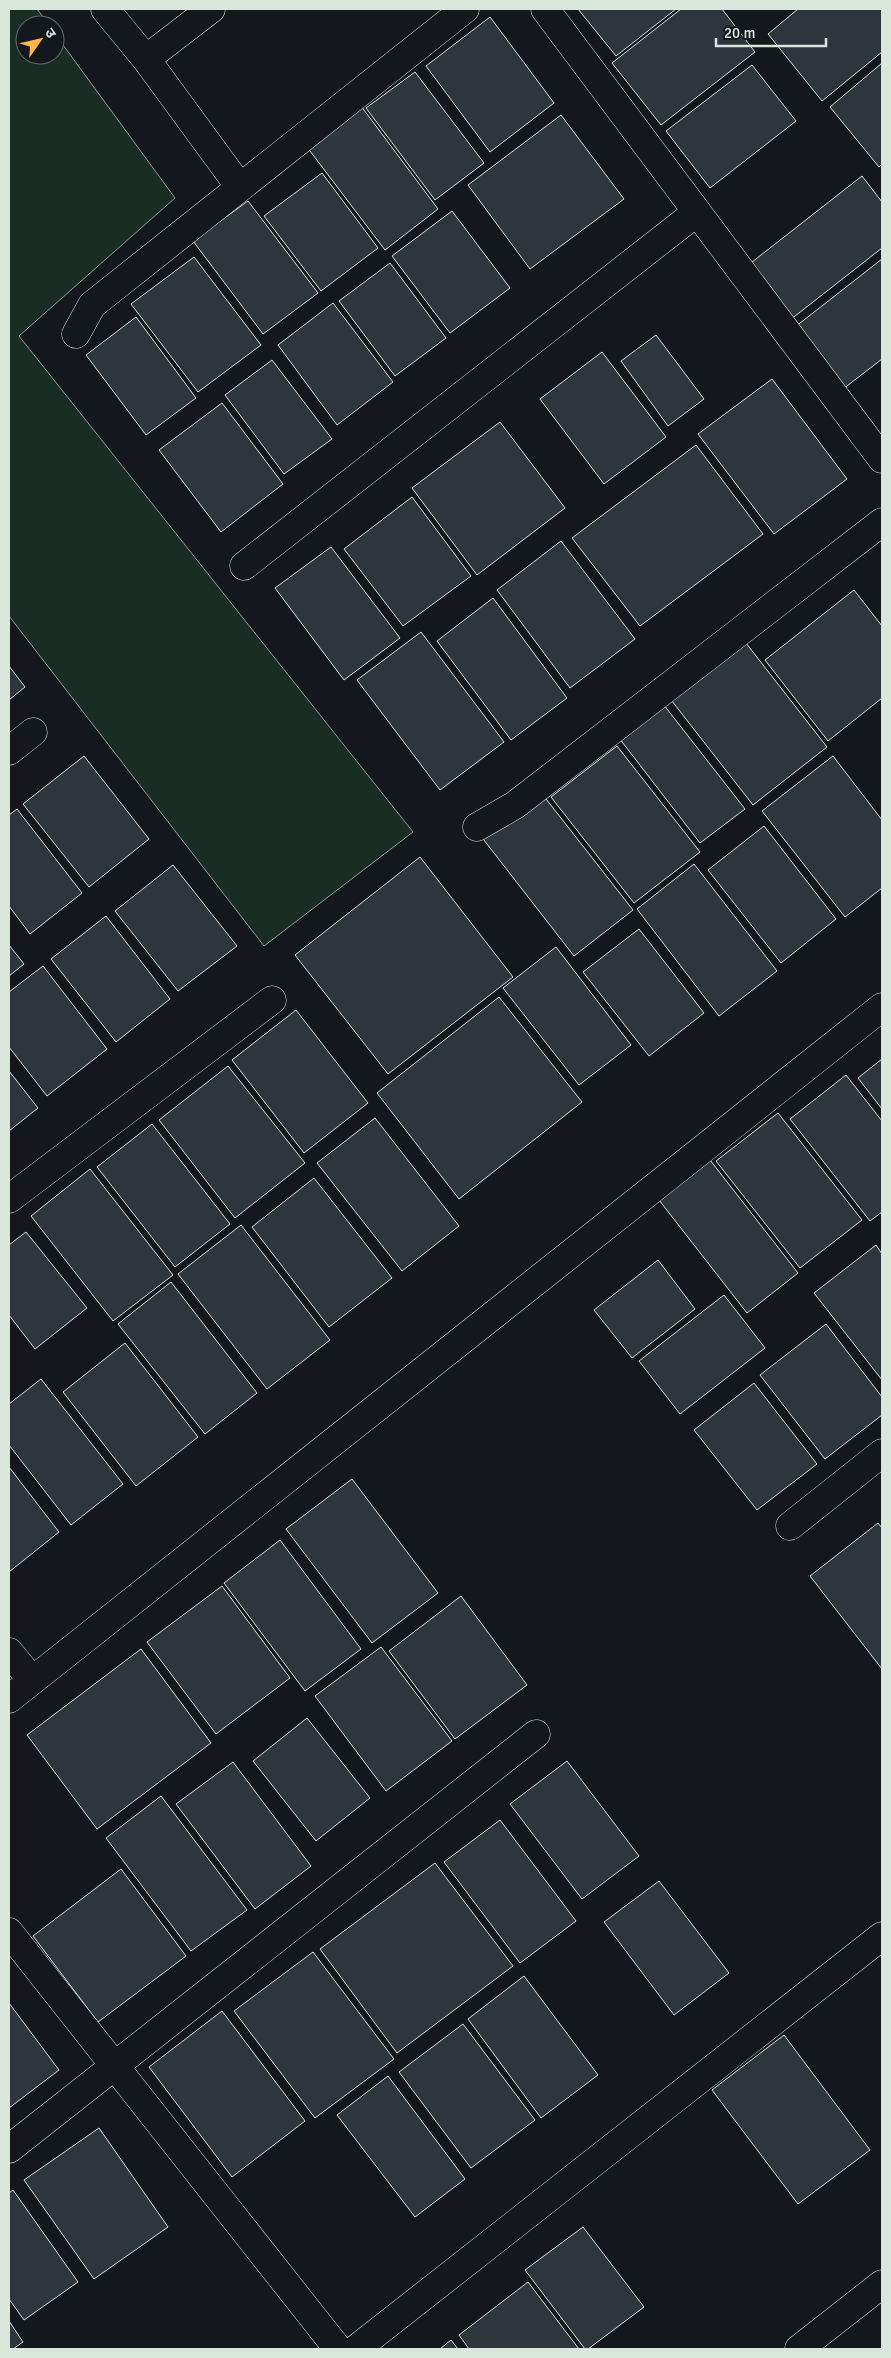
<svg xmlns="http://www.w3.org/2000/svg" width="891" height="2358" viewBox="0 0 891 2358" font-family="Signika,'Noto Sans Devanagari',sans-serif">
  <rect width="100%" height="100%" fill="#14181c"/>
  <polygon fill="#1a2d24" stroke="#939e99" points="9,9 37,9 49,25 25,25 25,55 55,55 55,34 175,198 19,336 413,832 264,946 9,616"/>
  <g fill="#2c363c" stroke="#d8e6dc">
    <polygon points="578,9 676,9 616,56"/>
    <polygon points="681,9 722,9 755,52 661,125 612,63"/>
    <polygon points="798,9 882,9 882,52 822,101 768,34"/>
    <polygon points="490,17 554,103 490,152 426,66"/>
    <polygon points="882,63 882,164 879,167 830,107"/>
    <polygon points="752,65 796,121 710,188 666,131"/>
    <polygon points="415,72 484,163 435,200 366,108"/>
    <polygon points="361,106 438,209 385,250 307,147"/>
    <polygon points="561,115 624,199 530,269 468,185"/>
    <polygon points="322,173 378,248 321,291 264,216"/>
    <polygon points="862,176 882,202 882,248 790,320 747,266"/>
    <polygon points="248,201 318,293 263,334 193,241"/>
    <polygon points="452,211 510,288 450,333 392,256"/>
    <polygon points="194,257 261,345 198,392 131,304"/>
    <polygon points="882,259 882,359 843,389 795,327"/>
    <polygon points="390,263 446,338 395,376 339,301"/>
    <polygon points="333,303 393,382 337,425 278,345"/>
    <polygon points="136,317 196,398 146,435 86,355"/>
    <polygon points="656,335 704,399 668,426 621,361"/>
    <polygon points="602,352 666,437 604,484 540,399"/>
    <polygon points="272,360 332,439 284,474 225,395"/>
    <polygon points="772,379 847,479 774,534 698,434"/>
    <polygon points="222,403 283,484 221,532 159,450"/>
    <polygon points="500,422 565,508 477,575 412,488"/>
    <polygon points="696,445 763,534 640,626 572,538"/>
    <polygon points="412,497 471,576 403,626 344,549"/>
    <polygon points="561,541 635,639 570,688 497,590"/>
    <polygon points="331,547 400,638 344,680 275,588"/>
    <polygon points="854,590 882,626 882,698 828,741 765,660"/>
    <polygon points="493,598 567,698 511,740 437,641"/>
    <polygon points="421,632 504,742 440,790 357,680"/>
    <polygon points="742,638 827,747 753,805 668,696"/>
    <polygon points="9,666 25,687 9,700"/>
    <polygon points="660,700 745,809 700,843 616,734"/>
    <polygon points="617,746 700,852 634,903 551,797"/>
    <polygon points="84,756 149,839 89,887 23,804"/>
    <polygon points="833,756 882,820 882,888 845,917 762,811"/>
    <polygon points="539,790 633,910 574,956 480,835"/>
    <polygon points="17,809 82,893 30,934 9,906 9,815"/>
    <polygon points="764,826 836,919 781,963 708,870"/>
    <polygon points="420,857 513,977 388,1074 295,955"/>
    <polygon points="694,864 777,971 719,1016 637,909"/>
    <polygon points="173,865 237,946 178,991 115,911"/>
    <polygon points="106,916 170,999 116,1042 51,959"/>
    <polygon points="639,929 704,1013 649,1056 583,972"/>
    <polygon points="9,945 24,964 9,976"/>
    <polygon points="556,947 631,1045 579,1085 503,988"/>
    <polygon points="43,966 107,1049 47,1096 9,1047 9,992"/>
    <polygon points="499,997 582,1102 459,1199 377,1093"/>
    <polygon points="296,1010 368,1103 304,1153 232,1060"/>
    <polygon points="882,1059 882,1109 858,1078"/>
    <polygon points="228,1066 305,1163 235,1218 159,1120"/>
    <polygon points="9,1071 38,1108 9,1131"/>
    <polygon points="846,1075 882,1121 882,1212 870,1221 790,1119"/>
    <polygon points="778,1113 862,1220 800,1268 716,1161"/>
    <polygon points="375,1118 459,1226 402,1271 317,1163"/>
    <polygon points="152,1124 230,1224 175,1267 97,1167"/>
    <polygon points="710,1160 798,1273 747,1313 659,1200"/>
    <polygon points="90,1169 173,1275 113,1321 31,1216"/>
    <polygon points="314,1178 392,1278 329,1327 252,1227"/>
    <polygon points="241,1225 330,1340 267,1389 178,1274"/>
    <polygon points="26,1232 87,1308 35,1349 9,1315 9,1245"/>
    <polygon points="876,1245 882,1254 882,1380 814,1293"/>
    <polygon points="658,1260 695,1309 632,1358 594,1310"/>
    <polygon points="171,1282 257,1393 205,1434 118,1324"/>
    <polygon points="724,1295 765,1348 680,1414 639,1361"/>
    <polygon points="826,1324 882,1397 882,1415 825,1459 760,1375"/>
    <polygon points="125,1343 198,1437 136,1486 63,1392"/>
    <polygon points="41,1379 123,1484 71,1525 9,1445 9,1404"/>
    <polygon points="754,1383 817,1464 757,1510 694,1430"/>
    <polygon points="9,1467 59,1532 9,1572"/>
    <polygon points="352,1479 438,1593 372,1643 286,1529"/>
    <polygon points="878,1523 882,1528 882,1669 810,1576"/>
    <polygon points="280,1540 361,1649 305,1691 224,1583"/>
    <polygon points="222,1586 290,1678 216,1734 147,1642"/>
    <polygon points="461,1596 527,1685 455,1739 389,1651"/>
    <polygon points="381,1647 452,1741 386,1791 315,1696"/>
    <polygon points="141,1649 211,1743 97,1829 27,1735"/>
    <polygon points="307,1718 370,1798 316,1841 253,1761"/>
    <polygon points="567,1761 639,1856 582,1899 510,1804"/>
    <polygon points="233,1762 311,1866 255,1909 176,1804"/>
    <polygon points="161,1796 247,1910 191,1951 106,1838"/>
    <polygon points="500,1820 576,1921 520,1963 444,1862"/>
    <polygon points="435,1863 513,1966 397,2053 320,1949"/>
    <polygon points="121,1869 186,1956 98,2022 33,1936"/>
    <polygon points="659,1881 729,1973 674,2015 604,1922"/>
    <polygon points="313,1952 394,2059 315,2118 234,2011"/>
    <polygon points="524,1976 598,2075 541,2118 468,2019"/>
    <polygon points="9,2003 59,2070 9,2108"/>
    <polygon points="222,2011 305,2121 232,2177 149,2067"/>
    <polygon points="463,2024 535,2120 471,2168 399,2072"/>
    <polygon points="784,2035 870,2150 798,2204 712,2090"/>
    <polygon points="388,2076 465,2179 415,2217 337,2115"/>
    <polygon points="99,2128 168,2227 94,2279 24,2180"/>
    <polygon points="13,2190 78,2282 24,2320 9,2299 9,2193"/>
    <polygon points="583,2227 644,2307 588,2349 585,2349 525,2270"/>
    <polygon points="528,2282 579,2349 469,2349 459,2335"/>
    <polygon points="9,2321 23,2342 13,2349 9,2349"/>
    <polygon points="451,2340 458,2349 440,2349"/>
  </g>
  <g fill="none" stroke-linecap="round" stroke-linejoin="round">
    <g stroke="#d8e6dc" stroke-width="29">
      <g id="minor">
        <polyline points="105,9 146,59 239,186"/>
        <polyline points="545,9 882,459"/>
        <polyline points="146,59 211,9"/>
        <polyline points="76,334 92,305 465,9"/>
        <polyline points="244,566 697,212"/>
        <polyline points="9,751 33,732"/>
        <polyline points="477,827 515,805 882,522"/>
        <polyline points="9,1199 272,1000"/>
        <polyline points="790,1526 882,1453"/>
        <polyline points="9,1652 32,1680"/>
        <polyline points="9,1699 882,1007"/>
        <polyline points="9,1932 338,2349"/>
        <polyline points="9,2149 536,1734"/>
        <polyline points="356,2349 882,1936"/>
        <polyline points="799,2349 882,2284"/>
      </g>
    </g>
    <use href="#minor" stroke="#14181c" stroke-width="28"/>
  </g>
  <rect width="891" height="2358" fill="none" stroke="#d8e6dc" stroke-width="20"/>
  <g transform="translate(40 40) rotate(56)"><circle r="24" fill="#14181c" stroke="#626a69"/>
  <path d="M0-4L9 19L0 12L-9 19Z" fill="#ffb74d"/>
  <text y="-8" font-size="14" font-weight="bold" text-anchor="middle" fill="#d8e6dc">उ</text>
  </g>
  <path d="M716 38v8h110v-8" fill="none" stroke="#d8e6dc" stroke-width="2.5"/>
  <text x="724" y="38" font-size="15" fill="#d8e6dc" stroke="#14181c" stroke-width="4" paint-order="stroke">20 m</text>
</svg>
